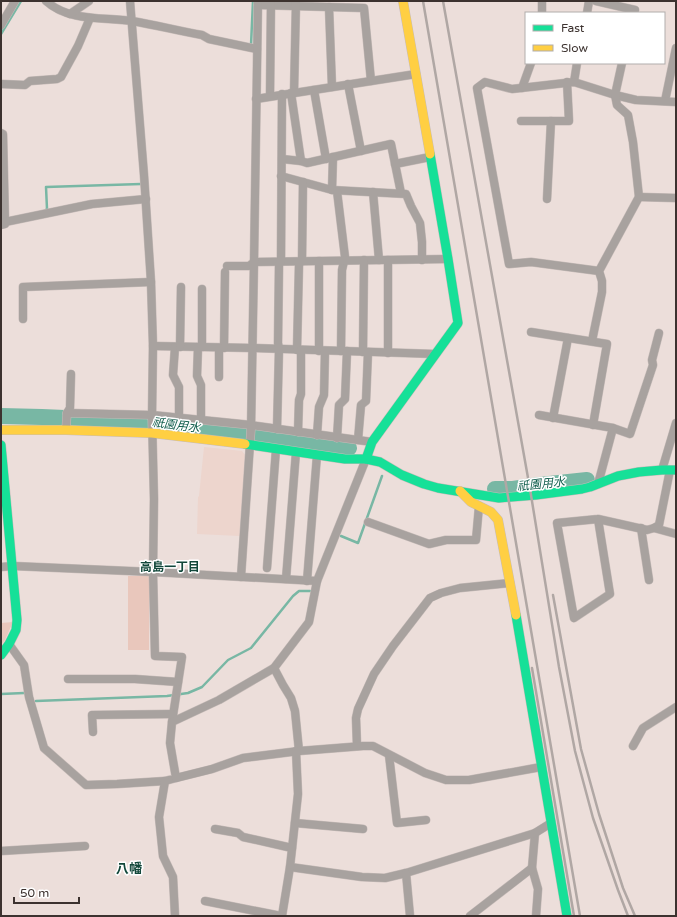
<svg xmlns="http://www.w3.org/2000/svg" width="677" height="917" viewBox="0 0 677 917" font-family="'Varela Round','Noto Sans JP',sans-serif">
  <rect width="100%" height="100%" fill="#ecdeda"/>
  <polygon fill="#edd5cd" points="204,447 242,451 246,456 240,536 197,534 198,497 199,496"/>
  <g fill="#e9c7bc">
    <rect x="128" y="576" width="21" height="74"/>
    <polygon points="13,622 5,640 1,645 1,623"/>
  </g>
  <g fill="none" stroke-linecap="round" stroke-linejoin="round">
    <g stroke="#78b7a4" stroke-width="2.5">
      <polyline points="1,34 21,1"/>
      <polyline points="250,45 251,45 253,1"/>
      <polyline points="46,210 47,209 46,187 141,184"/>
      <polyline points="341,536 358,543 382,476"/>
      <polyline points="1,694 24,693"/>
      <polyline points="36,701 167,696 188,693 202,687 228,660 251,648 293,596 299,591 310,591"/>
    </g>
    <g stroke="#78b7a4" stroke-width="16">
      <polyline points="1,416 42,417 157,422 257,434 349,448"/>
      <polyline points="495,489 513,489 540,485 587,480"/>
    </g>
    <g stroke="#c7bcb9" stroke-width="9">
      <g id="street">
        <path d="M46 1C69 22 104 17 132 21 156 25 179 31 202 35L209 39 257 49"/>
        <polyline points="130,1 144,175 151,282 153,346 152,417 154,499 153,572 155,656 182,657 172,722"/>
        <polyline points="596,1 635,10"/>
        <polyline points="258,5 364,8 371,81"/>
        <polyline points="329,7 332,87"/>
        <polyline points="542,13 542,1"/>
        <polyline points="587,13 589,1"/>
        <polyline points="70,14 89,1"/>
        <polyline points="1,25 15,1"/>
        <polyline points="574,82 577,63"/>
        <polyline points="1,84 25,85 30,81 57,79 61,77 78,46 90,18"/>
        <polyline points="348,84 361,151"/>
        <polyline points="522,88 531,63"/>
        <polyline points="314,90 326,159"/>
        <polyline points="291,93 301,161"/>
        <polyline points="294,93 296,2"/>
        <polyline points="270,96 271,1"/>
        <polyline points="256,99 416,74"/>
        <polyline points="665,101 676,48"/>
        <polyline points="521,121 569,121 567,82"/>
        <polyline points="1,133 3,134 5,222"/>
        <polyline points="282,159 301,161 307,163 391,144 401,193"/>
        <polyline points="395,164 430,157"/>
        <polyline points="281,176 332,190 406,194 411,206 420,223 422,242 422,260"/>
        <polyline points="332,190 333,157"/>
        <polyline points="337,191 345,257 342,270 341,351"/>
        <polyline points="373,192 379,260"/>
        <polyline points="639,197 676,198"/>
        <polyline points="547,199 551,121"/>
        <polyline points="1,225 5,224 5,222 92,204 146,199"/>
        <polyline points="227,266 249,266 254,262 448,259"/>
        <polyline points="599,271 531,262 509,264 477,88 485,82 512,89 574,82 615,95 636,100 676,102"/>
        <polyline points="23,319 23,287 151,282"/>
        <polyline points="531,332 607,344 593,425"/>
        <polyline points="592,341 602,292 602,281 599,271 639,197 633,142 628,115 617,105 615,95 622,63"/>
        <polyline points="153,346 253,348 435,354"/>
        <polyline points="175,347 173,375 179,387 179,418"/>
        <polyline points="180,347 181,287"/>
        <polyline points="198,347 197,376 201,385 201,420"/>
        <polyline points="202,347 202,289"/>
        <polyline points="224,348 225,272"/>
        <polyline points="297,350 299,264 302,261 303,182"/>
        <polyline points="319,351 319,261"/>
        <polyline points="363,352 364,260"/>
        <polyline points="388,353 388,260"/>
        <polyline points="219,377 219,348"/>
        <polyline points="67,413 152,415 251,425 372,442"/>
        <polyline points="539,415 613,428 630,434 653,365 652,360 659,333"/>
        <polyline points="553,418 568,338"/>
        <polyline points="277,429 279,349 278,343 279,265 281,261 282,94"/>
        <polyline points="66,430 67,413 70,408 71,374"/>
        <polyline points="298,432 299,400 301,394 301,350"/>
        <polyline points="317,435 319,407 324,395 325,351"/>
        <polyline points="337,438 339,405 345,399 347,351"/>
        <polyline points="358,440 361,405 366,401 368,352"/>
        <polyline points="662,470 676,423"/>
        <polyline points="598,484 613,428"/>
        <polyline points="598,519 610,594 574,618 557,523 598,519 647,530 654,528 659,525 670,470"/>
        <polyline points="368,522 429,544 446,540 476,540 479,506"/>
        <polyline points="641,528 649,580"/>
        <polyline points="654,528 676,534"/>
        <polyline points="1,567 13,566 153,572 317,581"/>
        <polyline points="267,568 276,449"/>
        <polyline points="241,577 251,429 254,262 258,1"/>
        <polyline points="286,579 296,452"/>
        <polyline points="307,581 317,455"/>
        <polyline points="9,644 24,665 29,697 44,748 86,785 117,784 165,781 176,778 170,743 172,722 219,700 274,668 309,622 317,581 366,459"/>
        <polyline points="274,668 283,685 291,698 295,711 299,751"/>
        <polyline points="68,679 135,679 178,682"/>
        <polyline points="93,732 92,715 173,714"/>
        <polyline points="357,746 356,718 358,709 374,674 393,646 430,598 441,593 460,588 510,583"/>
        <polyline points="633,746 643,728 676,707"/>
        <polyline points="389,755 397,823 426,820"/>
        <polyline points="176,778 212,769 243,758 299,751 363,746 373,746 425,773 446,780 469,780 541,767"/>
        <polyline points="165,781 159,817 163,856 173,877 175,916"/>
        <polyline points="295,823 363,829"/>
        <polyline points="215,829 238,833 243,837 292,848"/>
        <polyline points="535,833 532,868 538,889 536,916"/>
        <polyline points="1,851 85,846"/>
        <polyline points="290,867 362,877 385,878 406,873 535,833 551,823"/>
        <polyline points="406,873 410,916"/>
        <polyline points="205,901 281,916"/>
        <polyline points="282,916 290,867 298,794 296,751"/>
        <polyline points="470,916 532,868"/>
      </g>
    </g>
    <g stroke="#c7bcb9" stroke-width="10">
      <g id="fast">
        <polyline points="245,444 345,459 366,459 380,462 402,475 424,484 438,488 499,498 536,495 582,489 590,487 618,476 639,472 662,470 676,470"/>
        <polyline points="1,445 17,620 16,630 9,644 1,655"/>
        <polyline points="366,459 372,442 458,323 448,259 430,154"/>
        <polyline points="516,615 567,916"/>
      </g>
    </g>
    <g stroke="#c7bcb9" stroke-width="10">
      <g id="slow">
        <polyline points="403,1 430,154"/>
        <polyline points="1,430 66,430 152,433 245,444"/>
        <polyline points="460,491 471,502 491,512 498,520 516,615"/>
      </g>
    </g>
    <use href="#street" stroke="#a8a29f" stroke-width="8"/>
    <use href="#fast" stroke="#16e098" stroke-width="9"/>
    <use href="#slow" stroke="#ffcf43" stroke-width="9"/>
    <g stroke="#b0a7a4" stroke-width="2.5">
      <polyline points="423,1 580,916"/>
      <polyline points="443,1 530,489 559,667 575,751 593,818 618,890 628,916"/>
      <polyline points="553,595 581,749 599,814 623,888 635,916"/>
      <polyline points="532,668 574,916"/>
    </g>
  </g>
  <g text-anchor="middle" stroke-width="3" stroke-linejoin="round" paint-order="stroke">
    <g font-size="12" font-style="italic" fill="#135f4e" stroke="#fff">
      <text transform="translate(176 425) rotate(7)" y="4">祇園用水</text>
      <text transform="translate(541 484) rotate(-6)" y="4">祇園用水</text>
    </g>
    <g font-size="12" font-weight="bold" fill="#11473a" stroke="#fff">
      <text x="170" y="571">高島一丁目</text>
    </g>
    <g font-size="13" font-weight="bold" fill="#11473a" stroke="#fff">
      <text x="129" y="873">八幡</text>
    </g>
  </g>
  <rect width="677" height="917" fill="none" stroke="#3c322f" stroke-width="4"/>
  <rect x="525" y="12" width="140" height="52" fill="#ffffff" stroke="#b1adac"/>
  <rect x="533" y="25" width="20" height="6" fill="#16e098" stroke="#b1adac"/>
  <text x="561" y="32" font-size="12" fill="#3c322f">Fast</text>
  <rect x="533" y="45" width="20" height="6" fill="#ffcf43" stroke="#b1adac"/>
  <text x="561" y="52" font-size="12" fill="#3c322f">Slow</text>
  <path d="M14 897v6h65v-6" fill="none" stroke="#3c322f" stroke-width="2"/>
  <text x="20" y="897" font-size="12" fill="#3c322f" stroke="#ffffff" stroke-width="3" paint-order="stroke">50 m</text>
</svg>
